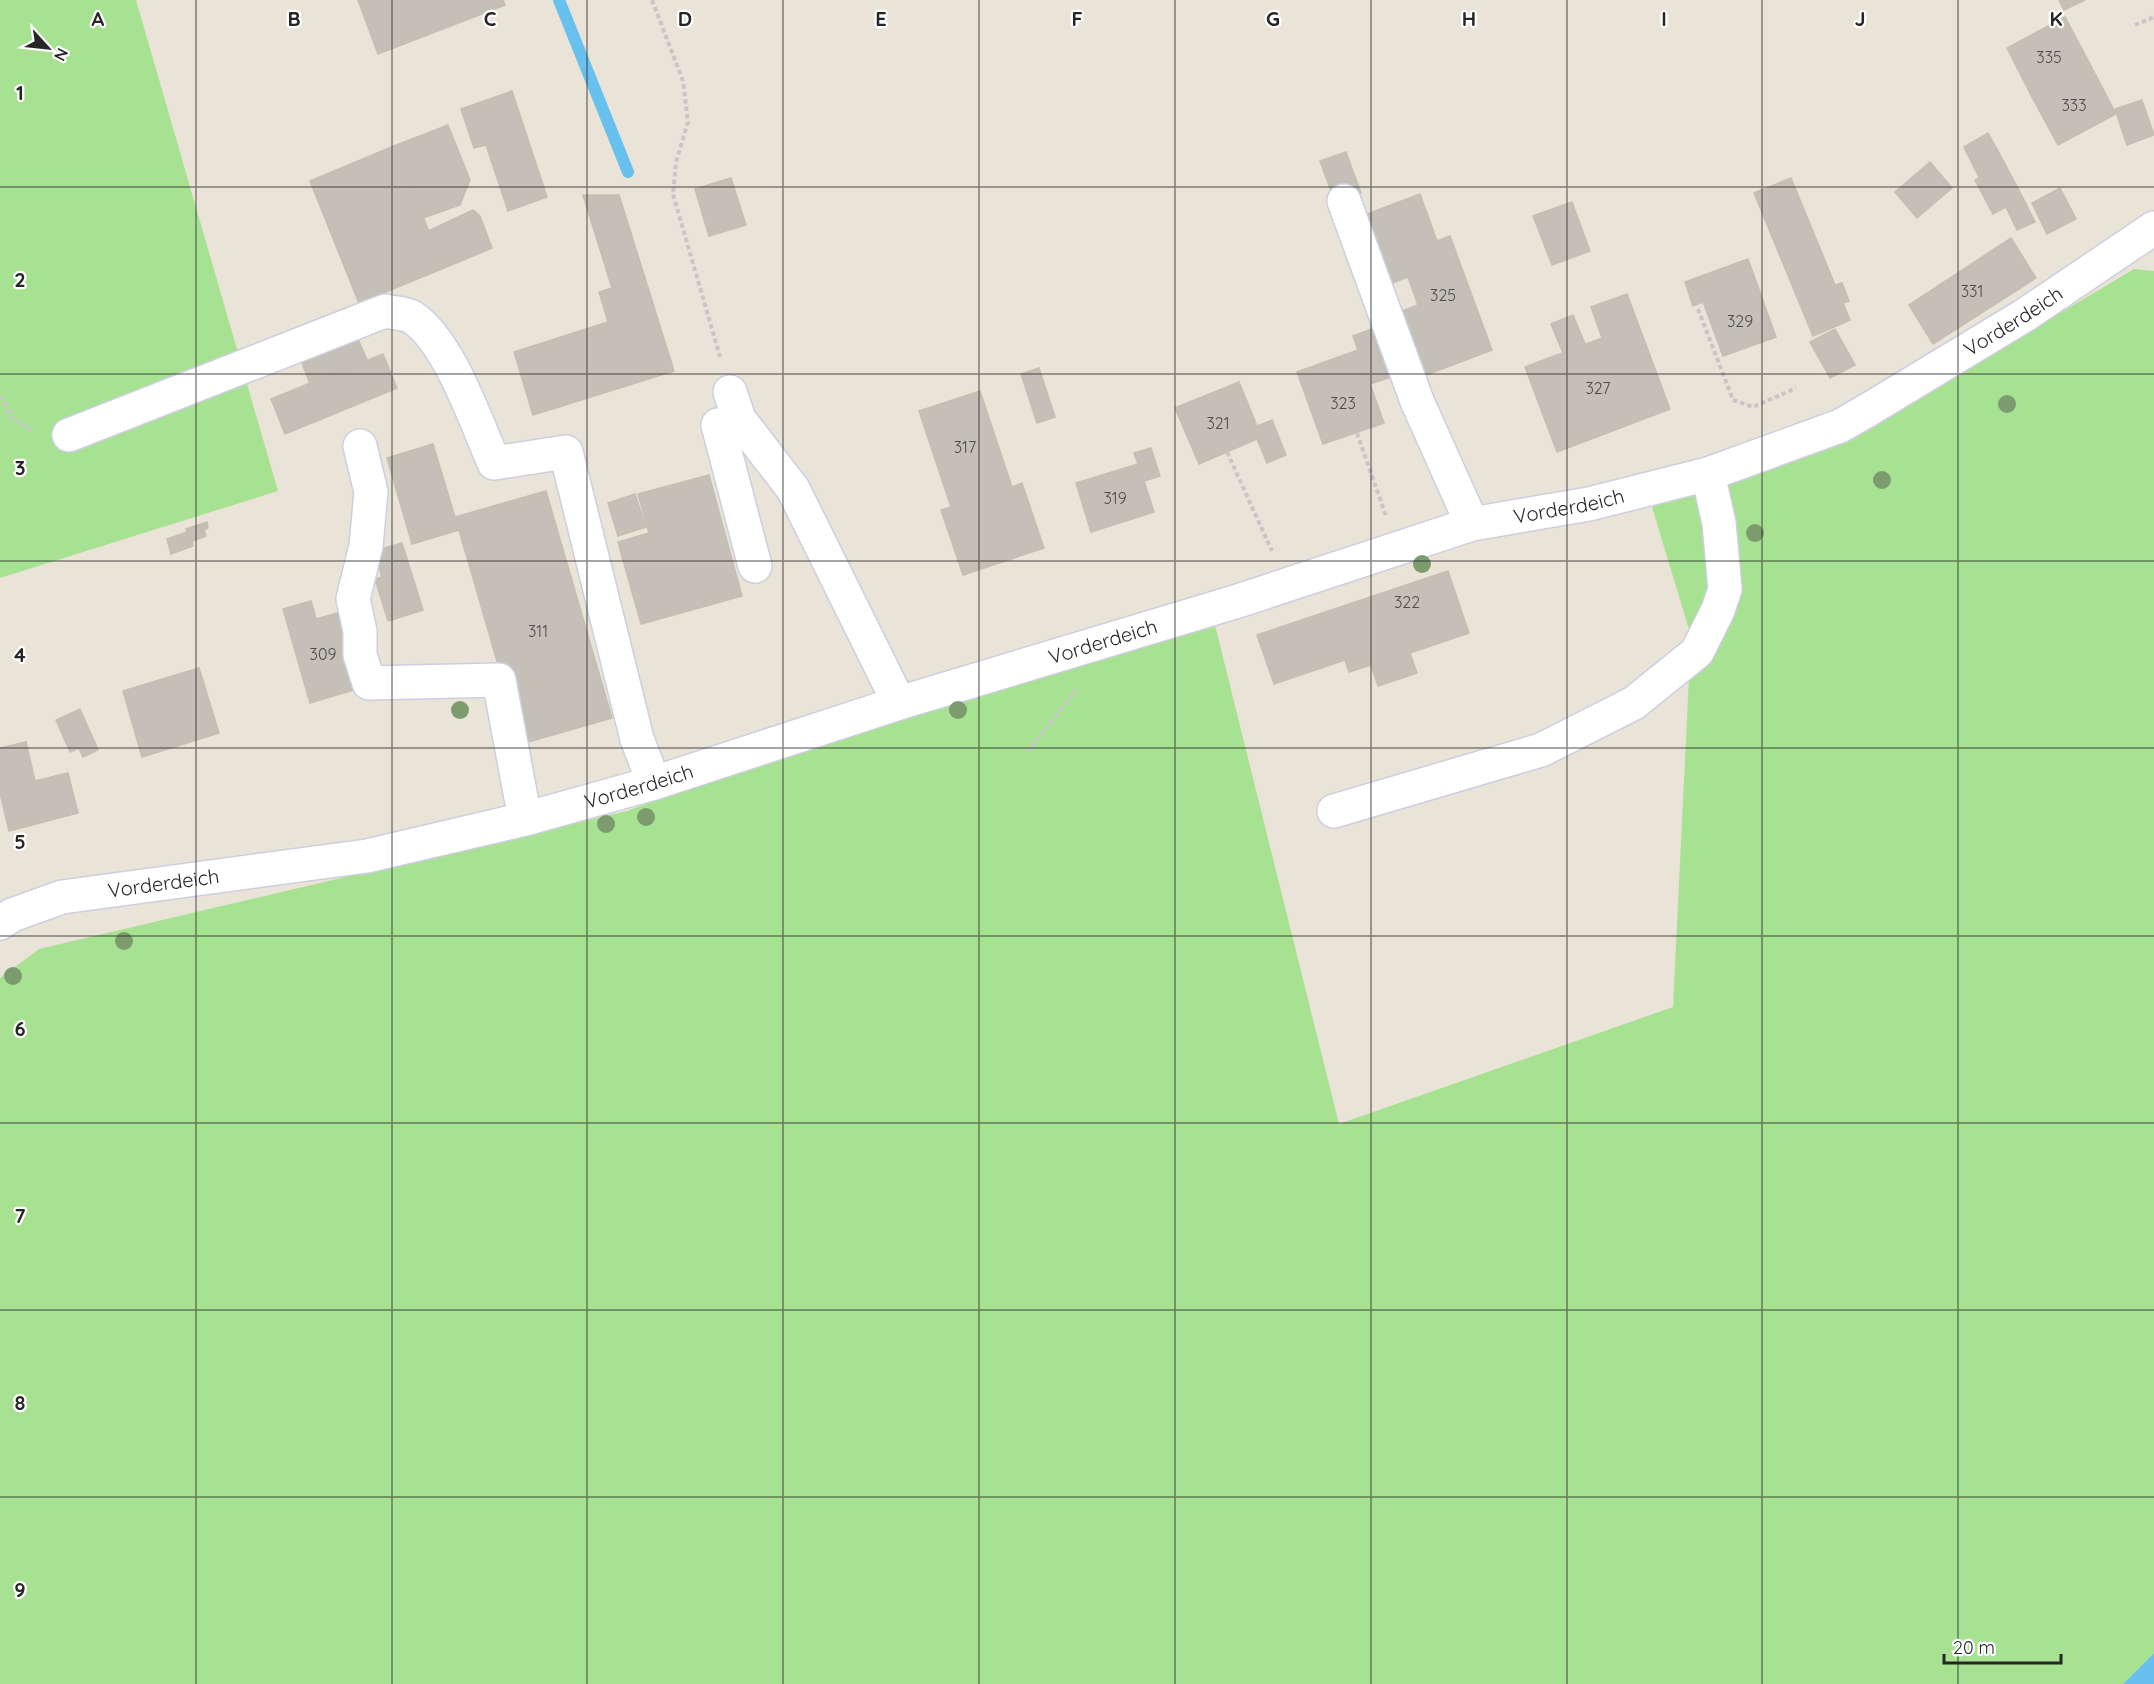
<svg xmlns="http://www.w3.org/2000/svg" width="2154" height="1684" viewBox="0 0 2154 1684" font-family="Quicksand,sans-serif">
  <rect width="100%" height="100%" fill="#eae3d7"/>
  <g fill="#a7e292">
    <polygon points="0,0 136,0 278,491 0,578"/>
    <polygon points="2134,269 2154,271 2154,1653 2123,1684 0,1684 0,978 39,949 627,811 1208,597 1339,1124 1673,1007 1691,636 1652,507 1844,442"/>
  </g>
  <polygon fill="#68c0ee" points="2154,1653 2154,1684 2123,1684"/>
  <g fill="none" stroke-linecap="round" stroke-linejoin="round">
    <polyline stroke="#68c0ee" stroke-width="12" points="559,0 628,172"/>
  </g>
  <g fill="#c5c0b7" stroke="#c4bfb1" stroke-width="1.5">
    <polygon points="358,0 503,0 505,5 378,54"/>
    <polygon points="2059,0 2085,0 2064,10"/>
    <polygon points="2065,17 2091,66 2032,97 2007,48"/>
    <polygon points="2091,66 2116,114 2058,145 2032,97"/>
    <polygon points="512,91 547,197 508,211 486,145 474,148 461,109"/>
    <polygon points="2142,100 2154,135 2127,145 2115,109"/>
    <polygon points="448,125 470,180 460,205 423,218 394,146"/>
    <polygon points="1988,133 2005,164 1979,177 1964,147"/>
    <polygon points="394,146 444,268 359,303 310,181"/>
    <polygon points="1346,152 1361,193 1335,202 1320,161"/>
    <polygon points="1930,162 1952,188 1917,218 1895,192"/>
    <polygon points="2005,164 2023,198 1993,214 1975,180"/>
    <polygon points="731,178 746,225 709,236 695,189"/>
    <polygon points="1791,178 1835,285 1842,283 1849,301 1843,303 1850,320 1813,336 1754,193"/>
    <polygon points="2060,188 2076,219 2047,234 2032,203"/>
    <polygon points="1420,194 1437,241 1450,236 1492,350 1413,380 1389,316 1418,305 1408,277 1387,285 1362,216"/>
    <polygon points="583,195 619,195 645,278 612,288"/>
    <polygon points="2023,198 2035,222 2017,230 2006,207"/>
    <polygon points="1572,202 1590,251 1552,265 1533,216"/>
    <polygon points="473,210 480,216 492,248 444,268 428,231"/>
    <polygon points="2011,238 2036,278 1933,344 1909,305"/>
    <polygon points="1748,259 1776,337 1723,356 1703,302 1693,306 1685,282"/>
    <polygon points="645,278 674,371 533,415 514,352 608,322 599,292"/>
    <polygon points="1627,294 1670,409 1557,452 1525,367 1602,338 1591,307"/>
    <polygon points="1573,315 1585,344 1563,353 1551,324"/>
    <polygon points="1380,326 1397,375 1370,384 1353,336"/>
    <polygon points="1835,329 1855,365 1830,378 1810,342"/>
    <polygon points="358,339 367,360 310,384 302,363"/>
    <polygon points="1358,350 1384,423 1323,444 1297,372"/>
    <polygon points="383,354 397,388 285,434 271,399"/>
    <polygon points="1039,368 1055,417 1037,423 1021,374"/>
    <polygon points="1239,382 1257,426 1272,420 1286,455 1267,463 1257,439 1199,464 1175,408"/>
    <polygon points="980,391 1012,487 1022,483 1044,548 963,575 941,510 951,507 919,411"/>
    <polygon points="433,444 455,517 546,491 612,718 521,744 459,530 412,544 387,458"/>
    <polygon points="1151,448 1160,476 1144,481 1154,512 1091,532 1076,483 1138,464 1134,453"/>
    <polygon points="709,475 742,596 641,624 618,542 649,533 638,494"/>
    <polygon points="635,494 646,527 618,536 608,503"/>
    <polygon points="207,522 208,528 204,530 206,536 192,541 193,546 171,554 167,539 187,532 186,529"/>
    <polygon points="402,543 423,610 388,621 375,579 382,577 374,551"/>
    <polygon points="1448,571 1469,633 1410,653 1417,673 1378,686 1371,665 1349,672 1345,660 1274,684 1257,635"/>
    <polygon points="311,601 316,619 338,613 360,688 310,703 283,609"/>
    <polygon points="199,668 219,733 142,757 123,691"/>
    <polygon points="80,709 98,750 83,757 79,748 70,752 56,720"/>
    <polygon points="26,742 35,781 68,773 78,813 9,831 0,793 0,748"/>
  </g>
  <g fill="none" stroke-linecap="round" stroke-linejoin="round">
    <g stroke="#cdcfe0" stroke-width="36">
      <g id="minor">
        <polyline points="1344,201 1417,401 1472,524"/>
        <polyline points="730,392 739,419 793,489 899,703"/>
        <polyline points="718,425 755,566"/>
        <path d="M69 435 385 311C393 313 405 313 412 317 449 341 476 422 494 463L566 452 637 739 654 783"/>
        <polyline points="360,446 371,492 366,546 353,599 360,631 360,655 369,683 499,680 525,819"/>
        <polyline points="1334,811 1541,750 1634,703 1697,652 1718,610 1725,589 1719,523 1708,474"/>
        <path id="s1" d="M0 923 12 915 62 897 367 856 525 819 654 783 899 703 1238 601 1472 524 1589 504 1708 474 1840 426 1868 410 2025 315 2154 228"/>
      </g>
    </g>
    <g stroke="#c7c7c7" stroke-width="4" stroke-dasharray="4.5 3" stroke-linecap="butt">
      <polyline points="652,0 683,81 688,122 676,162 673,194 720,357"/>
      <polyline points="2135,25 2154,17"/>
      <polyline points="1698,309 1733,400 1753,407 1796,388"/>
      <polyline points="0,396 13,419 34,432"/>
      <polyline points="1357,433 1386,516"/>
      <polyline points="1227,452 1272,551"/>
      <polyline points="1027,752 1078,688"/>
    </g>
    <use href="#minor" stroke="#fff" stroke-width="33"/>
  </g>
  <g fill="#7c9c6e">
    <circle cx="2007" cy="404" r="9"/>
    <circle cx="1882" cy="480" r="9"/>
    <circle cx="1755" cy="533" r="9"/>
    <circle cx="1422" cy="564" r="9"/>
    <circle cx="460" cy="710" r="9"/>
    <circle cx="958" cy="710" r="9"/>
    <circle cx="646" cy="817" r="9"/>
    <circle cx="606" cy="824" r="9"/>
    <circle cx="124" cy="941" r="9"/>
    <circle cx="13" cy="976" r="9"/>
  </g>
  <path fill="none" stroke="#262626" stroke-width="1.5" stroke-opacity="0.55" d="M196 0V1684M392 0V1684M587 0V1684M783 0V1684M979 0V1684M1175 0V1684M1371 0V1684M1567 0V1684M1762 0V1684M1958 0V1684M0 187H2154M0 374H2154M0 561H2154M0 748H2154M0 936H2154M0 1123H2154M0 1310H2154M0 1497H2154"/>
  <g text-anchor="middle" stroke-width="4.5" stroke-linejoin="round" paint-order="stroke">
    <g font-size="16" fill="#4e4c4a">
      <text x="2049" y="63">335</text>
      <text x="2074" y="111">333</text>
      <text x="1972" y="297">331</text>
      <text x="1443" y="301">325</text>
      <text x="1740" y="327">329</text>
      <text x="1598" y="394">327</text>
      <text x="1343" y="409">323</text>
      <text x="1218" y="429">321</text>
      <text x="965" y="453">317</text>
      <text x="1115" y="504">319</text>
      <text x="1407" y="608">322</text>
      <text x="538" y="637">311</text>
      <text x="323" y="660">309</text>
    </g>
    <g font-size="20" fill="#262626" stroke="#fff">
      <text dy="7" stroke="none"><textPath href="#s1" startOffset="2114">Vorderdeich</textPath></text>
      <text dy="7" stroke="none"><textPath href="#s1" startOffset="1628">Vorderdeich</textPath></text>
      <text dy="7" stroke="none"><textPath href="#s1" startOffset="1142">Vorderdeich</textPath></text>
      <text dy="7" stroke="none"><textPath href="#s1" startOffset="656">Vorderdeich</textPath></text>
      <text dy="7" stroke="none"><textPath href="#s1" startOffset="170">Vorderdeich</textPath></text>
    </g>
  </g>
  <g font-size="20" text-anchor="middle" font-weight="bold" fill="#262626" stroke="#fff" stroke-width="4.5" stroke-linejoin="round" paint-order="stroke">
    <text x="98" y="26">A</text>
    <text x="294" y="26">B</text>
    <text x="490" y="26">C</text>
    <text x="685" y="26">D</text>
    <text x="881" y="26">E</text>
    <text x="1077" y="26">F</text>
    <text x="1273" y="26">G</text>
    <text x="1469" y="26">H</text>
    <text x="1664" y="26">I</text>
    <text x="1860" y="26">J</text>
    <text x="2056" y="26">K</text>
    <text x="20" y="100">1</text>
    <text x="20" y="287">2</text>
    <text x="20" y="475">3</text>
    <text x="20" y="662">4</text>
    <text x="20" y="849">5</text>
    <text x="20" y="1036">6</text>
    <text x="20" y="1223">7</text>
    <text x="20" y="1410">8</text>
    <text x="20" y="1597">9</text>
  </g>
  <g transform="translate(48 48) rotate(117)" stroke="#ffffff" stroke-width="4.5" paint-order="stroke">
  <path d="M0-4.5L10 22L0 15L-10 22Z" fill="#262626"/>
  <text y="-9" font-size="16" font-weight="bold" text-anchor="middle" fill="#262626">N</text>
  </g>
  <path d="M1944 1654v9h117v-9" fill="none" stroke="#262626" stroke-width="3"/>
  <text x="1953" y="1654" font-size="18" fill="#262626" stroke="#ffffff" stroke-width="4.5" paint-order="stroke">20 m</text>
</svg>
